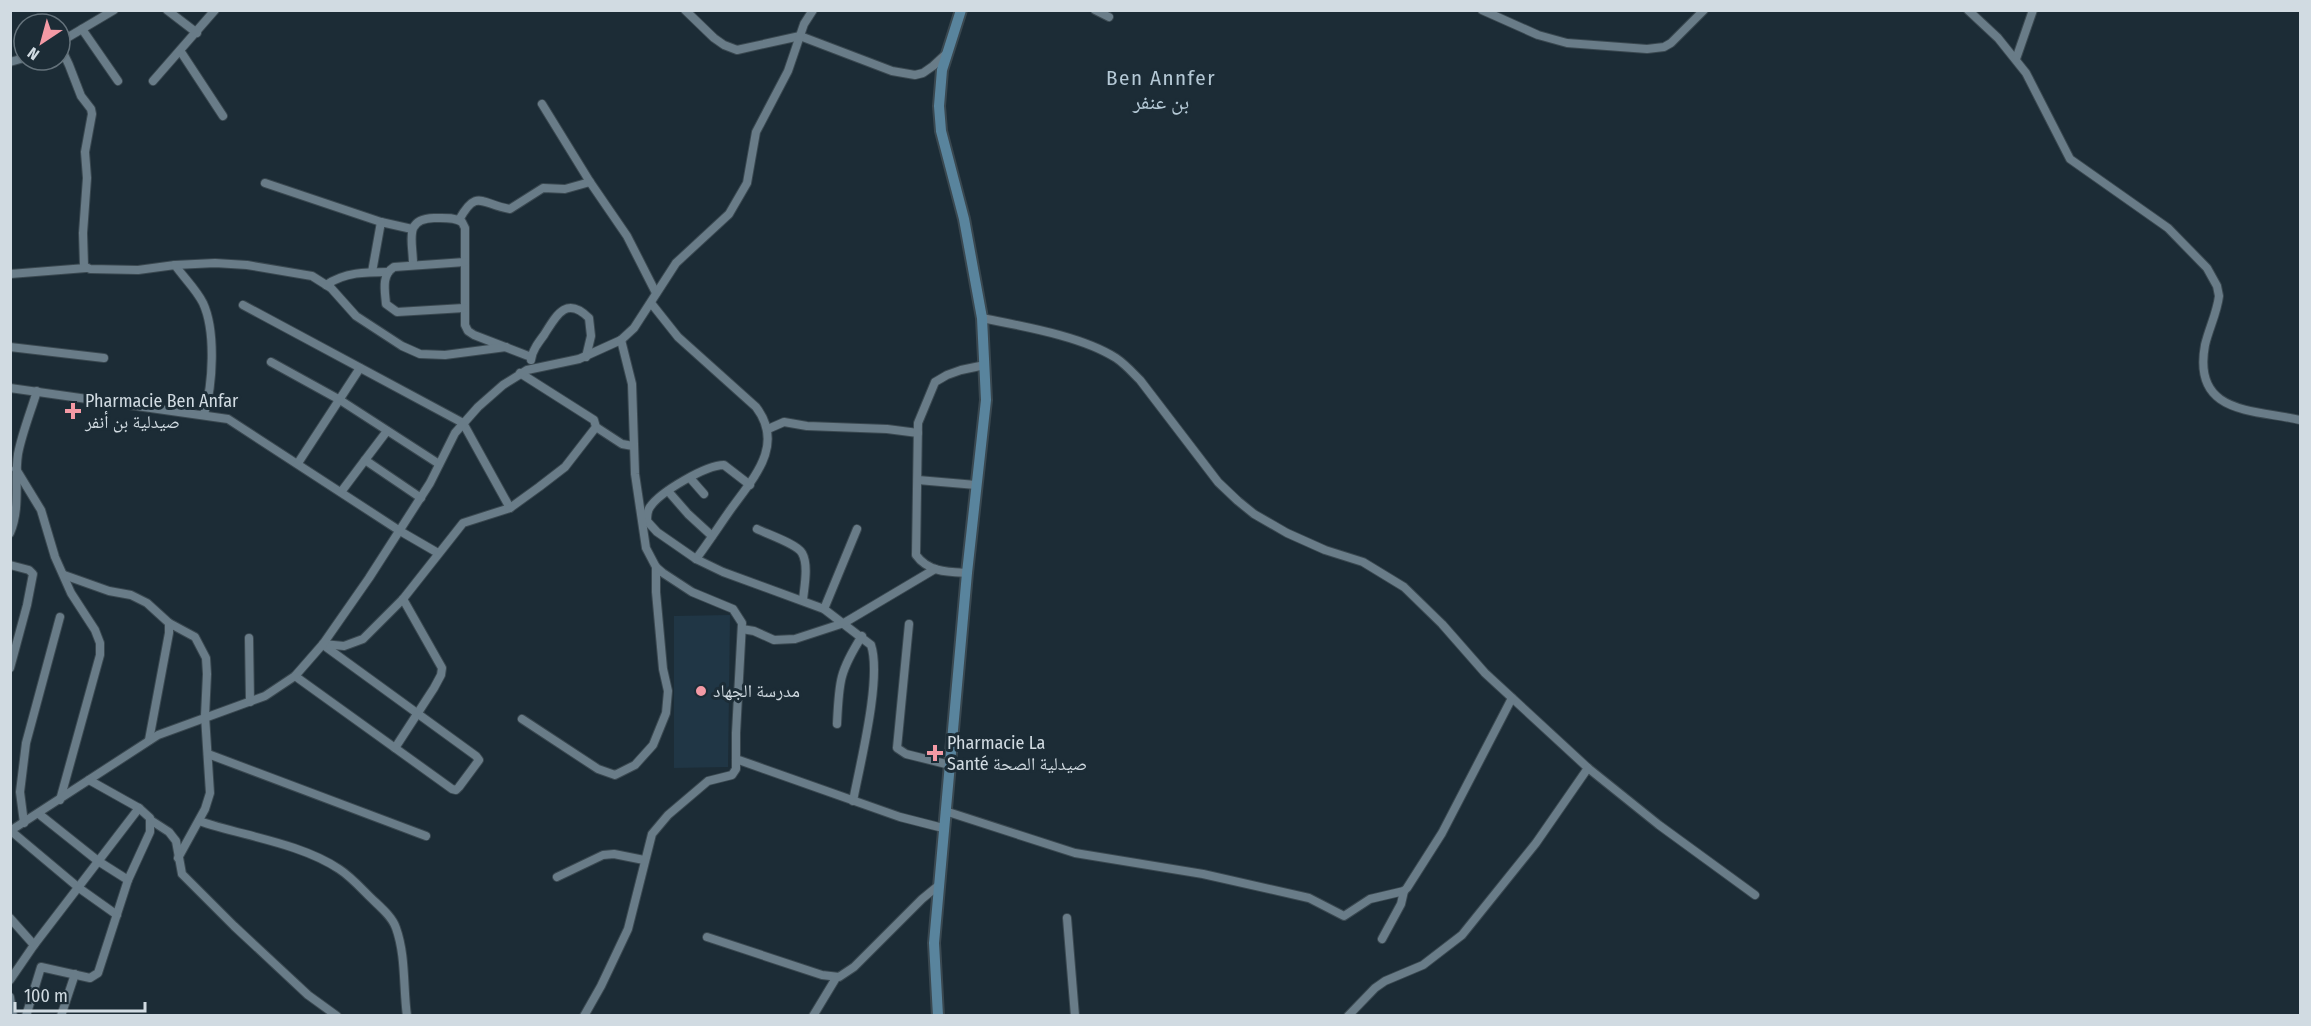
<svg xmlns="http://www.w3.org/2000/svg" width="2311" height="1026" viewBox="0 0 2311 1026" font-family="'Fira Sans Condensed','Noto Naskh Arabic',sans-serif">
  <rect width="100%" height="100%" fill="#1c2c36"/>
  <polygon fill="#203645" points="730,615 728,767 674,768 674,616"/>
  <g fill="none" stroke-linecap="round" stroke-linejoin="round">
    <g stroke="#3a4850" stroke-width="10">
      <g id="street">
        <polyline points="167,10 197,33"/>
        <polyline points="685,10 714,38 724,45 737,50 800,36 892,71 915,75 923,73 933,66 945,55"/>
        <polyline points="1095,10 1109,17"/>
        <polyline points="1482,10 1538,35 1567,43 1647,49 1664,47 1671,43 1704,10"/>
        <path d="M1968 10 1998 38 2026 73 2070 159 2168 228 2207 268 2217 286 2219 296C2217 313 2209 328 2205 345 2192 415 2253 409 2300 420"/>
        <polyline points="82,29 118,81"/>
        <polyline points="60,42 114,10"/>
        <path d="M60 46 69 65 81 96 91 109 92 114 85 152 87 178 83 233 84 266 90 269 138 270 175 265C184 278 196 289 203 303 216 331 213 385 204 414"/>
        <polyline points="181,52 223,116"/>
        <polyline points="2016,59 2033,10"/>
        <polyline points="10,62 24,58"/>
        <polyline points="153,81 215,10"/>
        <polyline points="542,104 590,182 627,236 656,293"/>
        <polyline points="265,183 381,222 412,229"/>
        <path d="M459 220C477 187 482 205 510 209L543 188 565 189 590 182"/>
        <path d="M413 264C413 241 403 219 434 218 444 218 454 217 462 222L465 228V325L468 331 474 335 531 357"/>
        <polyline points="175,265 215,263 247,265 312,276 331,288 356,316 402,346 420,354 445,355 506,347"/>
        <polyline points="372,272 381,222"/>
        <polyline points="10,274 86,268"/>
        <path d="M326 285C345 272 366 272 388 272"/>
        <path d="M651 303 678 337 756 407C785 445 754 477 731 509 719 526 708 543 696 559"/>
        <polyline points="243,305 463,423 510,508"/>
        <path d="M464 308 397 312 386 304C385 291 381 275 394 267L465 262"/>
        <path d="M982 318C1021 326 1082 336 1116 358 1125 364 1132 372 1140 380L1218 482 1238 501 1254 514 1287 533 1325 550 1363 562 1404 587 1442 624 1485 673 1588 768 1659 825 1755 895"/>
        <polyline points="10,347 104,358"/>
        <path d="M531 360C532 351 538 343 544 335 556 316 566 295 589 318L591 336 586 357"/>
        <polyline points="271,362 340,400 439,464"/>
        <polyline points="10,388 228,419 400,531 438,553"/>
        <polyline points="596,427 622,444 633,446"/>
        <polyline points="768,429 784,422 807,426 887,429 918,433"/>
        <polyline points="365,460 387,431"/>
        <polyline points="298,463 360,368"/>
        <polyline points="16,469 41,510 55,557 71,593 95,630 100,643 100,655 60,800"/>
        <polyline points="690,478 704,494"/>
        <polyline points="918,480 976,485"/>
        <path d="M750 485 724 465C706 465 660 492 650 507 647 511 647 516 647 521L657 532 696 559 723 572 824 609 871 645C882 678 860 764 853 801"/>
        <polyline points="668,491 688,514 712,536"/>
        <polyline points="341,492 365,460 421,498"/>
        <path d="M757 529C767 534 797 544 802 553 809 565 804 588 803 600"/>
        <path d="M10 533C21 507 14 481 18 454 22 433 31 411 37 391"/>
        <polyline points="10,565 29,570 33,574 27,605 10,668"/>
        <path d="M967 573C948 572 928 572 916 555L918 423 935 382 947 375 961 370 985 365"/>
        <polyline points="64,575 109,591 131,595 147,603 169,623 169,633 149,740"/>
        <polyline points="824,609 857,529"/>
        <polyline points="169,623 195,637 206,658 207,674 205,716 210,793 205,809 178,858"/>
        <polyline points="909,624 897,748 906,754 950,765"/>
        <polyline points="742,629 754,631 774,640 795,639 844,623 935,569"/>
        <polyline points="249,638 250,702"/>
        <polyline points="323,644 344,646 363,639 403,599 463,523 510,508 539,487 565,467 596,427 594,420 520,373"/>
        <polyline points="295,676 452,789 456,790 459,787 479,760 476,756 326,647"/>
        <polyline points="522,719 598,769 615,775 635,765 653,745 666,713 668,691 663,669 656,592 656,567"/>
        <path d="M837 724C839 682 839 672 862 636"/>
        <polyline points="395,748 434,688 441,675 442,668 403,599"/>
        <polyline points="208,754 426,836"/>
        <polyline points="736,759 900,817 943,828"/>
        <polyline points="945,811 1075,853 1203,874 1309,898 1344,916 1370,899 1404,891 1407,888 1442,833 1512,698"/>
        <polyline points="39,814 98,861 128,880"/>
        <polyline points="152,821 169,832 176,841 182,874 234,926 308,995 337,1016"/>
        <path d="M199 821C243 836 300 843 339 869 350 876 360 887 370 897 379 906 392 916 396 928 406 956 403 987 407 1016"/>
        <polyline points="24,823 20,792 26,743 60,617"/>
        <polyline points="10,831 158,735 265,696 295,676 323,644 369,578 430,483 455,433 478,407 503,385 527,370 579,359 621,340 634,328 676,263 729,214 747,183 756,132 788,71 804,24 813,10"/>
        <polyline points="11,831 79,888 117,915"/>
        <polyline points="557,877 603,855 614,854 644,860"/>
        <polyline points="10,918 34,945"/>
        <polyline points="1067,918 1075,1016"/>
        <polyline points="707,937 822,975 839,977 854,967 922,899 939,885"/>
        <polyline points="1382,939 1401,904 1404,891"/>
        <polyline points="10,980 34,945 139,808 89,780"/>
        <polyline points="10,997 13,1016"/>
        <polyline points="26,1016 41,967 90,978 98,973 128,880 150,832 150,818 139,808"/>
        <polyline points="61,1016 75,974"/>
        <polyline points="584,1016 601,986 628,929 652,834 668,815 708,781 732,775 736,769 736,733 742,623 733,609 692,592 663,573 656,567 646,548 635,474 632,384 621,340"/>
        <polyline points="813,1016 836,978"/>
        <polyline points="1348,1016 1375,988 1385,981 1423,965 1462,935 1536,843 1588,768"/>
      </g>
    </g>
    <g stroke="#3a4850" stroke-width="14">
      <polyline id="secondary" points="938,1016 934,943 967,573 986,400 982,318 964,219 941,131 939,106 942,70 961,10"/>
    </g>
    <use href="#street" stroke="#697c88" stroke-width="8"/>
    <use href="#secondary" stroke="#59849d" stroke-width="10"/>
  </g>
  <g fill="#f49aa5" stroke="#1c2c36" stroke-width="2">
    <path d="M70 402h6v6h6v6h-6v6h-6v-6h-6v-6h6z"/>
    <circle cx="701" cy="691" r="6"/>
    <path d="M932 744h6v6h6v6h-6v6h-6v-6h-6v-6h6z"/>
  </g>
  <g text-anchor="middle" stroke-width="6" stroke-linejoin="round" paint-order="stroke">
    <g font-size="18" fill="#d1dbe2" stroke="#1c2c36" text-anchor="start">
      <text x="85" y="407">Pharmacie Ben Anfar<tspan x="85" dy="21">صيدلية بن أنفر</tspan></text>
      <text x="713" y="697">مدرسة الجهاد</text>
      <text x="947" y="749">Pharmacie La<tspan x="947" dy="21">Santé صيدلية الصحة</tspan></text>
    </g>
    <g font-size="21" letter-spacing="1.5" fill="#b5c9d6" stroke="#1c2c36">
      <text x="1161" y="85">Ben Annfer<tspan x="1161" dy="24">بن عنفر</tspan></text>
    </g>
  </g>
  <rect width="2311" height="1026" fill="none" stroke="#d1dbe2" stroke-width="24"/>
  <g transform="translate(42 42) rotate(216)"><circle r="28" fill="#1c2c36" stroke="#64727b" stroke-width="1.5"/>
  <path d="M0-4.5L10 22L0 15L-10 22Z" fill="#f49aa5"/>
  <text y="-9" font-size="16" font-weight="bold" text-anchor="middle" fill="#d1dbe2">N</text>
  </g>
  <path d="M15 1002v9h130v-9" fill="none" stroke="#d1dbe2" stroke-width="3"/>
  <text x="24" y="1002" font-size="18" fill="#d1dbe2" stroke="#1c2c36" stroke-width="4.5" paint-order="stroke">100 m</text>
</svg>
